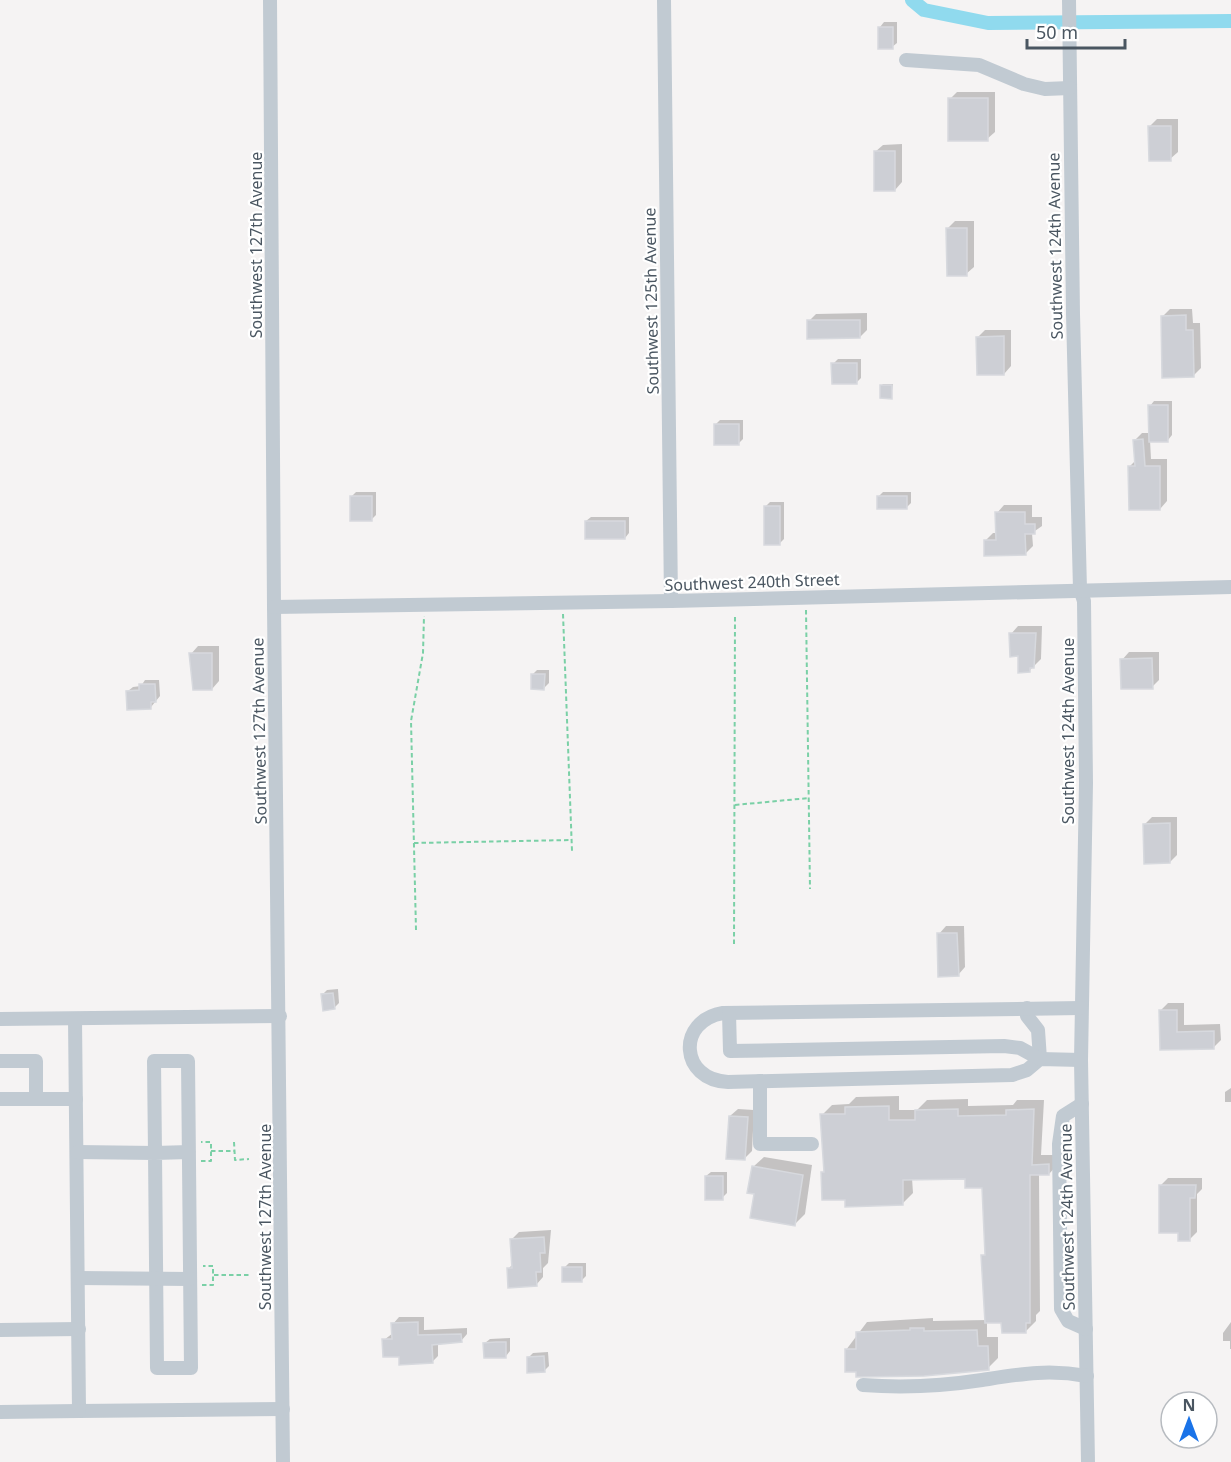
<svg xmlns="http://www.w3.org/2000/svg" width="1231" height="1462" viewBox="0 0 1231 1462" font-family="'Noto Sans',sans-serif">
  <rect width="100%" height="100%" fill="#f5f3f3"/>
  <g fill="#0003">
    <polygon points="884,22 897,22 897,43 892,47 880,27"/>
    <polygon points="957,92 995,92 995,132 987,139 950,99"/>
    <polygon points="1157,119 1178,119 1178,152 1170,159 1150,126"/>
    <polygon points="902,144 902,182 895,190 875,152 883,145"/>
    <polygon points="955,221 974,221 974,267 966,274 948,228"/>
    <polygon points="1170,309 1192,309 1193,323 1200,323 1201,368 1193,376 1163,316"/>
    <polygon points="867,313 867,330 860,337 809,321 816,314"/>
    <polygon points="985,330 1011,330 1011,366 1004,374 978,337"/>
    <polygon points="838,359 861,359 861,378 856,383 833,364"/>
    <polygon points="883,384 893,384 891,397 881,386"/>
    <polygon points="1154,401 1172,401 1172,435 1168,440 1150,440 1151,459 1167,459 1167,501 1160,509 1130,466 1136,460 1135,440 1142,433 1150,433 1150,406"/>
    <polygon points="720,420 743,420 743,439 738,444 716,424"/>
    <polygon points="356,492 376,492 376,515 372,519 351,497"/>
    <polygon points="883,492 911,492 911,503 907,507 878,497"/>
    <polygon points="770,502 784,502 784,539 779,544 765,507"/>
    <polygon points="1004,505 1032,505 1032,517 1042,517 1042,526 1032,533 1033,546 1025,554 985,541 993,533 997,533 997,513"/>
    <polygon points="591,517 629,517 629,533 625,538 586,521"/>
    <polygon points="1018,626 1042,626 1041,659 1029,671 1011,634"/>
    <polygon points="198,646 219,646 219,681 212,689 191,654"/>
    <polygon points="1129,652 1159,652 1159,680 1152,687 1122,660"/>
    <polygon points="537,670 549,670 549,683 544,688 532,675"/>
    <polygon points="145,680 159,680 160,696 151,707 128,691 133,687 141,686"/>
    <polygon points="1152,817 1177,817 1177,855 1170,862 1145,824"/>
    <polygon points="946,926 964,926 965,967 958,975 939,934"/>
    <polygon points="338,989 339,1003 335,1007 323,994 327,990"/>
    <polygon points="1168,1003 1184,1003 1184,1025 1220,1024 1221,1040 1213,1048 1162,1049 1161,1010"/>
    <polygon points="1231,1088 1231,1102 1225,1102 1225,1092"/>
    <polygon points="899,1096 899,1110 917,1110 927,1100 968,1099 968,1106 1013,1105 1017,1100 1044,1100 1041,1155 1058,1155 1059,1163 1049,1174 1039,1174 1040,1311 1036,1315 1036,1321 1026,1331 1003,1321 987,1322 987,1337 998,1337 998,1358 988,1368 857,1371 846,1350 867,1322 933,1318 933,1321 986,1320 983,1256 986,1253 984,1186 967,1177 912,1178 913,1193 902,1204 846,1198 823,1173 825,1170 822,1115 832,1105 849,1104 856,1097"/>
    <polygon points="738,1109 754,1110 752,1151 744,1159 730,1116"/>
    <polygon points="764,1157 812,1165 805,1214 795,1224 756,1193 753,1167"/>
    <polygon points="711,1172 727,1172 727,1193 722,1198 706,1176"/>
    <polygon points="1168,1178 1202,1178 1202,1189 1197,1194 1197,1232 1189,1240 1179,1232 1161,1185"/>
    <polygon points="551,1230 548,1263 543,1268 543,1277 536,1285 508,1269 513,1264 512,1239 519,1232"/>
    <polygon points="569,1263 586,1263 586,1276 581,1281 564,1268"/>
    <polygon points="399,1317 424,1317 424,1330 467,1328 467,1334 461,1341 438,1343 438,1356 432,1362 400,1355 384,1340 393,1333 393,1324"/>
    <polygon points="1231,1322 1231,1349 1230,1349 1230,1341 1223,1341 1223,1333"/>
    <polygon points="510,1338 510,1351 506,1356 485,1343 490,1339"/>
    <polygon points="548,1352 549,1366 544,1371 528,1358 533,1353"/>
  </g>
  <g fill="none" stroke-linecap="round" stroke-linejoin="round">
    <polyline stroke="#90daee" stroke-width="14" points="912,0 924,10 988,23 1231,21"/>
  </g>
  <g fill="#cdcfd5" stroke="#d7d9de" stroke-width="1.5">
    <rect x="878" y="27" width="15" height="22"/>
    <rect x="948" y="98" width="40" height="43"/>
    <polygon points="1148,126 1171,126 1171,161 1149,161"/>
    <rect x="874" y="151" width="21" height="40"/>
    <polygon points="946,228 967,228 967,276 947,276"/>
    <polygon points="1186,315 1186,330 1193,330 1194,377 1162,378 1161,316"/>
    <polygon points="807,320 860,320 860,338 807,339"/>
    <polygon points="1004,336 1004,375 977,375 976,337"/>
    <polygon points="831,363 857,363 857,384 832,384"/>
    <polygon points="880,385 892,385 892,399 880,398"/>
    <polygon points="1148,405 1168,405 1168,442 1149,442"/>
    <rect x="714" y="424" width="25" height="21"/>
    <polygon points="1143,439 1145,466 1160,466 1160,510 1129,510 1128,466 1135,466 1133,440"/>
    <rect x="350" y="496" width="22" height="25"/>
    <rect x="877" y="496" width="30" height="13"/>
    <rect x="764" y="506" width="16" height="39"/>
    <polygon points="995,512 1025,512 1025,524 1035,524 1035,534 1025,534 1026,555 984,556 984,540 996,540"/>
    <rect x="585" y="521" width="40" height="18"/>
    <polygon points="1009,633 1036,633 1034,668 1030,668 1030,672 1018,673 1018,656 1010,657"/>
    <polygon points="189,653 212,653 212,690 193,690"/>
    <polygon points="1152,658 1153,689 1121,689 1120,659"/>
    <polygon points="531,674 545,674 544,690 531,689"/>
    <polygon points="139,684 155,684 156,702 151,702 151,709 127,710 126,691 139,690"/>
    <polygon points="1170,823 1170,863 1144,864 1143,824"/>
    <polygon points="937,933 957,933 959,976 938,977"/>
    <polygon points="333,993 335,1009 323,1011 321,994"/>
    <polygon points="1159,1010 1177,1010 1177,1032 1214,1031 1214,1049 1160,1050"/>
    <polygon points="889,1106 889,1120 915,1120 915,1110 958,1109 958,1116 1006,1115 1006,1110 1034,1109 1032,1165 1049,1164 1049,1175 1030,1175 1030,1323 1026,1323 1026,1333 1002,1333 1001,1323 985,1323 981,1255 985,1255 982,1188 965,1188 965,1179 903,1180 903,1205 845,1207 845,1200 822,1200 821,1172 824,1172 820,1114 845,1114 845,1107"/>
    <polygon points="729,1116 748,1117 745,1160 726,1159"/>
    <polygon points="752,1166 803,1175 795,1226 750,1218 754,1194 747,1193"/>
    <rect x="705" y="1176" width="18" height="24"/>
    <polygon points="1159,1185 1196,1185 1195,1198 1190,1198 1190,1241 1178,1241 1178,1233 1159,1233"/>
    <polygon points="544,1237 545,1253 540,1253 541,1272 536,1272 537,1286 508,1288 507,1268 512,1268 510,1239"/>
    <rect x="562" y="1267" width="20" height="15"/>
    <polygon points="418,1322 418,1335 461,1334 462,1342 432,1345 433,1363 399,1365 399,1357 383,1357 382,1339 392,1339 391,1323"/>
    <polygon points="910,1328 924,1328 924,1331 977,1330 978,1346 988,1346 989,1370 924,1376 856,1377 856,1372 845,1372 845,1349 856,1349 856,1332 910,1330"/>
    <polygon points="496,1342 506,1342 506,1358 484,1358 483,1343"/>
    <polygon points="544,1356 545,1372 527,1373 527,1357"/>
  </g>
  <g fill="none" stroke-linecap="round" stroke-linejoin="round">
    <g stroke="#7ad0a6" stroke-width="2" stroke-dasharray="4.5 3" stroke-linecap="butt">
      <polyline points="806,610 810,889"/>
      <polyline points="563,614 572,851"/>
      <polyline points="735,805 809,798"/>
      <polyline points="414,843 572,840"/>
      <polyline points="416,930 411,721 423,653 424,616"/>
      <polyline points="734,944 735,614"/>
      <polyline points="234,1142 235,1160 249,1159"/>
      <polyline points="211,1151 235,1151"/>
      <polyline points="201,1161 211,1161 211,1142 201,1142"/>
      <polyline points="214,1275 250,1275"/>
      <polyline points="202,1285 213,1285 213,1266 203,1266"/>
    </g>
    <g stroke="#c1cad2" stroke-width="14">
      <polyline points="270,0 274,607 283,1462"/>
      <polyline points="664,0 671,601"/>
      <polyline points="1069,0 1073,314 1080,589 1084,601 1086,783 1081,1060 1088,1462"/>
      <polyline points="906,60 979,65 1024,84 1045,89 1070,88"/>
      <polyline points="274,607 671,601 1231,587"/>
      <polyline points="1027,1008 1027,1016 1038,1030 1040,1059"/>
      <path d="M1081 1008 723 1013C676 1021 680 1080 728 1082L1012 1075 1027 1070 1040 1059 1081 1060"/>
      <polyline points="729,1013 730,1051 1004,1046 1020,1048 1040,1059"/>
      <polyline points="0,1019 280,1016"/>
      <polyline points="75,1019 79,1411 283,1409"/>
      <polyline points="0,1061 36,1061 36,1099"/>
      <polyline points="760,1081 760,1144 812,1144"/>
      <polyline points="0,1099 76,1099"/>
      <polyline points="1082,1104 1063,1116 1059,1144 1061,1309 1068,1321 1086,1329"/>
      <path d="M77 1152 155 1153 154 1061H188C189 1163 190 1266 191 1368H157L155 1153 189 1152"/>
      <polyline points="78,1278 190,1279"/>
      <polyline points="0,1330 79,1329"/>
      <path d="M863 1385C903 1388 943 1386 982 1380 1021 1374 1048 1369 1087 1376"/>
      <polyline points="0,1412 79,1411"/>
    </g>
  </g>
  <g text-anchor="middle" stroke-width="4.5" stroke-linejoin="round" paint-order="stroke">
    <g font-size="16" fill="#4a5661" stroke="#fff">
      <text transform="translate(256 245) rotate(-90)" y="6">Southwest 127th Avenue</text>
      <text transform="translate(1055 246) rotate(-91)" y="6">Southwest 124th Avenue</text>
      <text transform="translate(651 301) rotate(-91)" y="6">Southwest 125th Avenue</text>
      <text transform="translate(752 582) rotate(-2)" y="6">Southwest 240th Street</text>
      <text transform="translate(259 731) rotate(-91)" y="6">Southwest 127th Avenue</text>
      <text transform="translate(1068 731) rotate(-90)" y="6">Southwest 124th Avenue</text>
      <text transform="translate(265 1217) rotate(-90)" y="6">Southwest 127th Avenue</text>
      <text transform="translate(1067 1217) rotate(-91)" y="6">Southwest 124th Avenue</text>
    </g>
  </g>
  <g transform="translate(1189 1420)"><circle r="28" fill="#ffffff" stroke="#b7bbc0" stroke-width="1.5"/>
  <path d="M0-4.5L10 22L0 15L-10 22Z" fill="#1a73e8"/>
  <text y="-9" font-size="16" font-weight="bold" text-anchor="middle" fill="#4a5661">N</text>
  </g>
  <path d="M1027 39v9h98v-9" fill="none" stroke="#4a5661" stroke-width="3"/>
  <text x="1036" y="39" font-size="18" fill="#4a5661" stroke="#ffffff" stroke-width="4.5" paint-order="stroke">50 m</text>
</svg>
